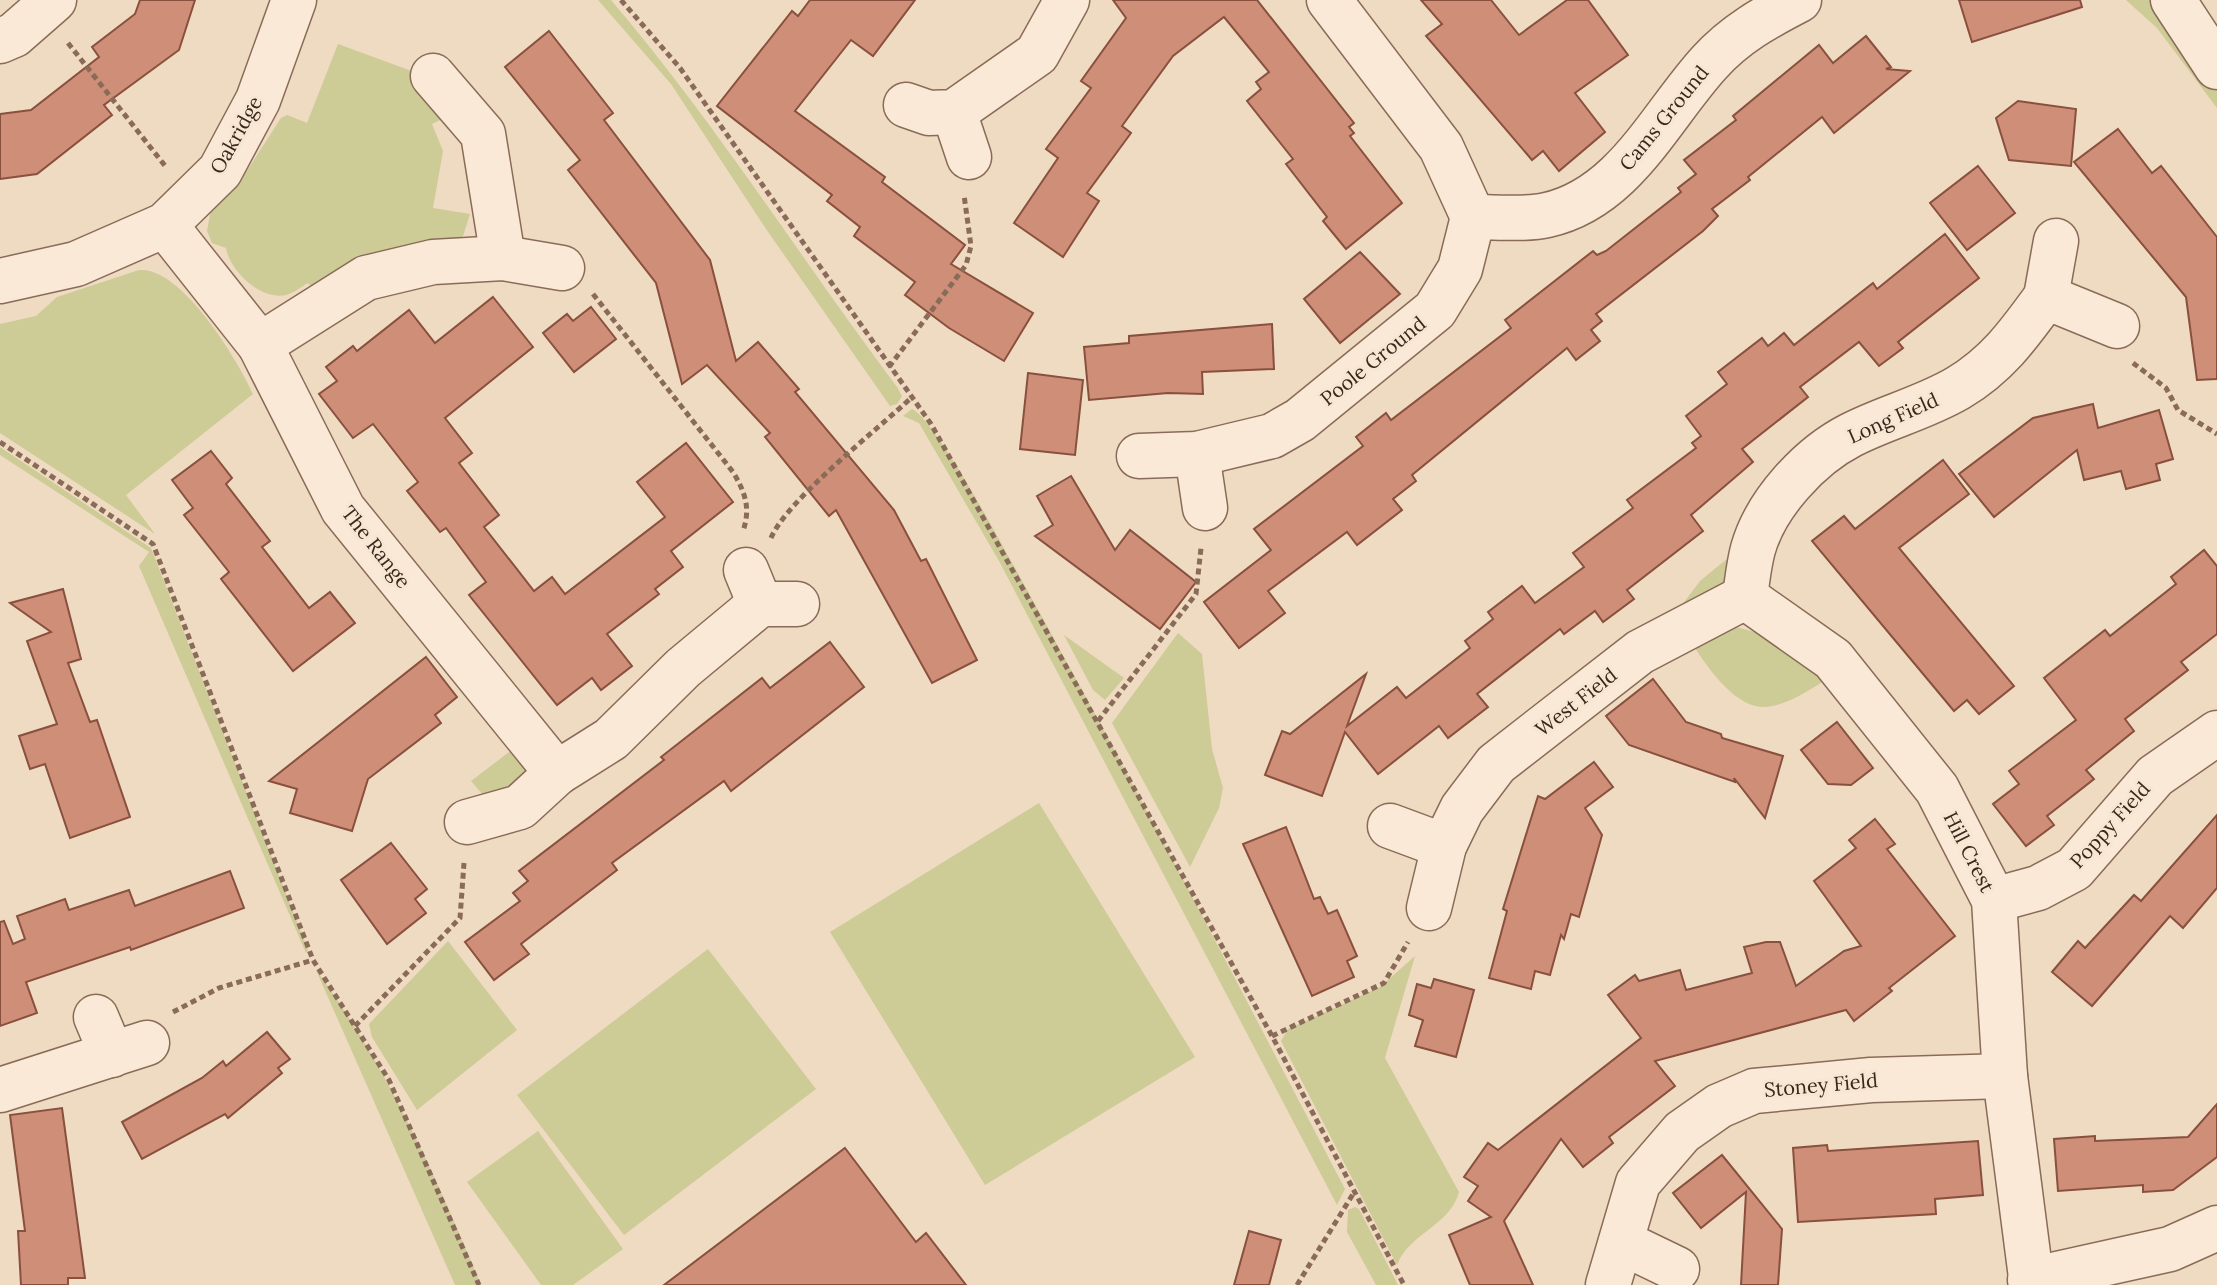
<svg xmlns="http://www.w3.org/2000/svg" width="2217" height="1285" viewBox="0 0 2217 1285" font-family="Lora,serif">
  <rect width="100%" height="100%" fill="#efdbc2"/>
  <g fill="#cdcb96">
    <path d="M598 0H611C715 122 801 259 897 387L902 396 897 404 890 406 766 229 671 84Z"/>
    <polygon points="2126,0 2159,0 2217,84 2217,108 2157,28"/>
    <path d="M338 44 428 77 449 116 432 124 443 151 433 208 470 214 463 236 453 244 314 290 308 283C301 287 294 293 286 295 261 301 230 271 226 248L212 243 207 231 211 209 248 169 281 118 287 115 307 123Z"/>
    <path d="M139 270C181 266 238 360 253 394L126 495 155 534 0 433V324L36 316 57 297Z"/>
    <path d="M912 409C934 419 995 532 1010 559 1126 767 1235 979 1345 1189L1337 1205 999 561 919 423 903 416Z"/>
    <polygon points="0,447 151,548 308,950 306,953 139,566 149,552 0,455"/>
    <path d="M1733 554C1731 591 1706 598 1676 613L1700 581Z"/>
    <path d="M1736 627 1766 635 1826 680C1807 691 1785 707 1762 707 1733 706 1704 663 1690 640Z"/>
    <polygon points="1178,633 1202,654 1212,749 1223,788 1219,808 1190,867 1112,723"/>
    <polygon points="1064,635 1124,678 1105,700 1093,690"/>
    <polygon points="513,749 528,769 517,790 484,796 471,781"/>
    <polygon points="1039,803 1195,1057 985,1185 830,932"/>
    <polygon points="448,941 517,1030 417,1110 372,1037 369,1024"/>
    <polygon points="708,949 816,1089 624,1235 517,1095"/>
    <path d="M1415 956 1385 1058 1459 1192C1450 1226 1409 1233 1397 1265L1281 1041 1288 1029 1380 987Z"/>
    <path d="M316 970C387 1066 435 1175 481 1285H455Z"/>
    <polygon points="538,1131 623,1249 573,1285 541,1285 467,1182"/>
    <polygon points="1355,1207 1359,1209 1398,1285 1376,1285 1347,1232 1348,1210"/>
  </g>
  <g fill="#ce8e77" stroke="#89503e" stroke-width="2">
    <polygon points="140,0 195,0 179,50 104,105 112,115 37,174 0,179 0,114 31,110 99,57 92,47 135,14"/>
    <polygon points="810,0 915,0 873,56 851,40 795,111 885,177 882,182 965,245 951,264 1033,313 1004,361 949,328 905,295 915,282 854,236 860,227 827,201 832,195 717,106 792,11 798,16"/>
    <polygon points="1113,0 1257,0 1354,123 1349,127 1354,133 1350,136 1402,203 1346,249 1323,221 1327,217 1286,164 1293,159 1247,101 1261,89 1256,82 1269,72 1224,17 1173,56 1122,126 1131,133 1087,193 1099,201 1063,257 1014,223 1058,158 1046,149 1091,88 1081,81 1126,18"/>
    <polygon points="1421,0 1491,0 1519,35 1567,0 1588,0 1628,55 1575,93 1605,132 1559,171 1543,151 1532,160 1426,36 1442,24"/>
    <polygon points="1959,0 2080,0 2082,7 1972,42"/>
    <polygon points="549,31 613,113 604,120 710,260 736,361 758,342 799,389 795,392 894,510 921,561 926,559 977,660 932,683 836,510 829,516 765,437 770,433 707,365 682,384 656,283 568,170 580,160 505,67"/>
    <polygon points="1866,36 1891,67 1886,69 1910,71 1834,133 1822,117 1748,177 1750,180 1712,209 1718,216 1703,231 1596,314 1602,321 1591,330 1600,341 1576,360 1567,348 1412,475 1416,481 1393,499 1402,510 1357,545 1347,532 1268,591 1285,613 1239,648 1204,602 1271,550 1254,529 1363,446 1356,437 1386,413 1391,420 1511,328 1505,320 1593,251 1597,255 1606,251 1681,192 1678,188 1696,174 1684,160 1736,120 1733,116 1774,82 1819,45 1833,63"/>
    <polygon points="2018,101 2076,109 2071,166 2009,160 1996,118"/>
    <polygon points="2118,129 2152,173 2161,166 2217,237 2217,379 2197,380 2186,297 2074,162"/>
    <polygon points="1978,166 2015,213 1967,250 1930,203"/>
    <polygon points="1945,234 1979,278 1898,342 1903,348 1879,366 1859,342 1800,387 1808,397 1742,449 1753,462 1691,515 1703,531 1627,590 1634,599 1603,622 1595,611 1564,634 1560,629 1477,694 1488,707 1448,738 1439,726 1378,774 1345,732 1322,796 1265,775 1282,731 1290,734 1366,674 1347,726 1397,687 1406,698 1470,648 1465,641 1493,619 1488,612 1522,586 1535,603 1584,567 1573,553 1633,508 1627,500 1696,448 1692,443 1701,436 1686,416 1727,384 1718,372 1762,338 1768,346 1784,333 1794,345 1873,283 1877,289"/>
    <polygon points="1360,252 1400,294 1340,343 1304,299"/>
    <polygon points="493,297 533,347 445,418 472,453 459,463 499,515 484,527 534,591 552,577 565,594 665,517 637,482 686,443 733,502 671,551 683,567 655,589 659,594 607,634 632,666 601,690 592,678 557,705 469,595 486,582 446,528 440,532 407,491 418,482 373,424 353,438 319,394 337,381 326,367 353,346 357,351 409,310 435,343"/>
    <polygon points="591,307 616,339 574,372 543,333 567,314 573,321"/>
    <polygon points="1272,324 1274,369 1202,372 1203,394 1168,393 1089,400 1084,347 1129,343 1129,336"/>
    <polygon points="1028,373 1083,380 1075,455 1020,449"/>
    <polygon points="2093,404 2098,428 2159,410 2173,459 2156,464 2160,480 2126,489 2121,471 2084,480 2077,450 1994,517 1959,474 2033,418"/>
    <polygon points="211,451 232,478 226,484 270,541 262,547 309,608 330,592 355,623 293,671 221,579 229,572 184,515 193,508 172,480"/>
    <polygon points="1943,460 1969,494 1899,548 2014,686 1979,714 1967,700 1954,711 1812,541 1844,516 1855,529"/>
    <polygon points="1071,476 1115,550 1130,530 1196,582 1160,629 1035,536 1053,525 1037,496"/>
    <polygon points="2204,550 2217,566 2217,634 2181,662 2188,670 2125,719 2134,731 2086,770 2094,779 2047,816 2054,825 2026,846 1993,804 2019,784 2009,771 2076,720 2044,678 2105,630 2110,636 2176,584 2171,577"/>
    <polygon points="63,589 81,659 68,663 90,722 97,720 130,817 70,838 45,764 30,769 19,736 57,724 27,641 51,632 10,603"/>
    <polygon points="830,642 864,687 731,791 724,781 612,863 617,870 521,944 529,954 494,980 465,942 520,901 513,893 528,881 519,871 664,760 661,757 762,678 770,688"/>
    <polygon points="426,657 457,697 435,715 441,723 368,779 352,831 290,813 297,789 269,781"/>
    <polygon points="1653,679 1686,722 1721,734 1722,738 1783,756 1765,818 1734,778 1735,782 1629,745 1606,716"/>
    <polygon points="1837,722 1873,768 1851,785 1828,784 1801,750"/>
    <polygon points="1594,762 1613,787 1585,808 1602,835 1579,917 1571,914 1564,939 1561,935 1550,975 1535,971 1531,989 1489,978 1507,911 1503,909 1538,796 1545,799"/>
    <polygon points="2217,815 2217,888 2183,928 2170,916 2092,1006 2052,972 2078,941 2085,948 2134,895 2141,901"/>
    <polygon points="1875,819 1895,844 1887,849 1955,936 1889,988 1892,991 1854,1021 1846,1010 1655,1061 1675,1086 1609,1137 1613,1143 1583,1167 1561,1139 1504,1221 1533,1285 1470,1285 1449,1235 1491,1217 1468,1201 1478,1186 1464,1177 1488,1143 1498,1150 1641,1038 1608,995 1635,975 1639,981 1680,970 1686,990 1752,973 1744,947 1766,942 1780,942 1796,986 1844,951 1861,946 1814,881 1856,848 1849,840"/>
    <polygon points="1286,827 1314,899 1320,897 1328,914 1337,910 1357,956 1347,961 1354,977 1312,996 1243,844"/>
    <polygon points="391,843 427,889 415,899 426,913 387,944 341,880"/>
    <polygon points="230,871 244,908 131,950 130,947 26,982 37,1013 0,1026 0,922 4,921 13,944 25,939 17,916 65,899 69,910 129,890 135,906"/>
    <polygon points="1434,979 1474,990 1456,1057 1415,1046 1423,1020 1409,1015 1417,984 1431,988"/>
    <polygon points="267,1032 290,1059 278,1068 282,1073 228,1118 225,1114 142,1159 122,1122 202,1078 223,1061 226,1066"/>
    <polygon points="2217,1104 2217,1157 2173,1190 2143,1192 2143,1185 2058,1191 2054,1139 2095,1136 2095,1141 2188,1137"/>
    <polygon points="62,1108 85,1278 68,1278 68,1285 21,1285 18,1231 25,1231 10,1115"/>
    <polygon points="1978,1141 1983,1195 1935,1199 1936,1214 1798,1222 1793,1148 1827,1145 1828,1151"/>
    <polygon points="845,1148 916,1242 926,1233 966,1285 664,1285"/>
    <polygon points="1722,1155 1782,1229 1778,1285 1741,1285 1746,1192 1701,1228 1673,1193"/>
    <polygon points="1249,1231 1281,1240 1269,1285 1234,1285"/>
  </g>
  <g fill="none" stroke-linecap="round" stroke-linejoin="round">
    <g stroke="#8a6b59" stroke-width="47">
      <g id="minor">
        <polyline points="2173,0 2217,67"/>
        <polyline points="0,41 14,35 54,0"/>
        <polyline points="433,76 483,134 503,258"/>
        <polyline points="906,105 929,113 954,112 1037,54 1067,0"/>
        <polyline points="954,112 969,157"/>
        <path d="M1473 217C1497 217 1525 220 1547 215 1624 198 1660 117 1709 63 1735 34 1766 17 1799 0"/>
        <polyline points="165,225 260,345 343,509 557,773 611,739 683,668 760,604 797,604"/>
        <polyline points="0,281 76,264 165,225 220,171 258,100 294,0"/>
        <polyline points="2046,297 2056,241"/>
        <polyline points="260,345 366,278 433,262 503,258 562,268"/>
        <polyline points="1197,454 1205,508"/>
        <polyline points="1139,456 1197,454 1272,436 1300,420 1435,310 1460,269 1473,217 1441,147 1329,0"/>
        <polyline points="746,570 760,604"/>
        <polyline points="1745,597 1833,659 1937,789 1994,900 2005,1076 2032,1285"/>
        <path d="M1745 597C1747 581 1749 564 1753 549 1766 503 1810 456 1851 435 1886 417 1924 408 1958 388 1998 364 2019 334 2046 297L2117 326"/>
        <polyline points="467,822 520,807 557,773"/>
        <polyline points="1390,826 1444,846"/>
        <polyline points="1994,900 2038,888 2074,869 2155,776 2217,733"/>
        <polyline points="1429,908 1444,846 1462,809 1496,764 1640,652 1745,597"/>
        <polyline points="96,1017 112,1055"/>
        <polyline points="0,1090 147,1043"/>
        <polyline points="1621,1242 1677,1269"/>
        <polyline points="2030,1280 2170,1249 2217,1228"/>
        <polyline points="1608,1285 1638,1183 1682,1132 1719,1106 1754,1091 1871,1080 2005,1076"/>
      </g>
    </g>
    <g stroke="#8a6b59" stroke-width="5" stroke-dasharray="6 4" stroke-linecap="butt">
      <polyline points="621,0 680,68 931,424 1272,1036 1404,1285"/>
      <polyline points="68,43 166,167"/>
      <path d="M593 294 733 472C745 492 751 508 743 531"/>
      <polyline points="2133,363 2166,388 2178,410 2217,434"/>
      <polyline points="889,367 966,265 971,246 964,195"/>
      <polyline points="0,442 153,544 313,960 389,1080 479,1285"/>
      <path d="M771 538C786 501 878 429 911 398"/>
      <polyline points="1098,721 1196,594 1201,548"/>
      <polyline points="173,1012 219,988 313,960"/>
      <polyline points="355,1026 460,918 464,863"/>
      <polyline points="1272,1036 1384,983 1408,942"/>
      <polyline points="1297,1285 1353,1194"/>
    </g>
    <use href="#minor" stroke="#fae9d6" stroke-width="44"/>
  </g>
  <g text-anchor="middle" stroke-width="6" stroke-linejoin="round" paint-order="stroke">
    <g font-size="20" fill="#39271d" stroke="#f6e6d2">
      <text transform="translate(1664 118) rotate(-51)" y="7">Cams Ground</text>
      <text transform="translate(236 135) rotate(-61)" y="7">Oakridge</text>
      <text transform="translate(1373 361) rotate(-39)" y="7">Poole Ground</text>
      <text transform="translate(1893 418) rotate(-24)" y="7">Long Field</text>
      <text transform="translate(376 547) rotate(52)" y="7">The Range</text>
      <text transform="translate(1576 702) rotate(-38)" y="7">West Field</text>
      <text transform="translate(2110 825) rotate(-48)" y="7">Poppy Field</text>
      <text transform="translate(1969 852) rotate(63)" y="7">Hill Crest</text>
      <text transform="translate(1821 1085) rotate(-5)" y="7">Stoney Field</text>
    </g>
  </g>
</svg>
